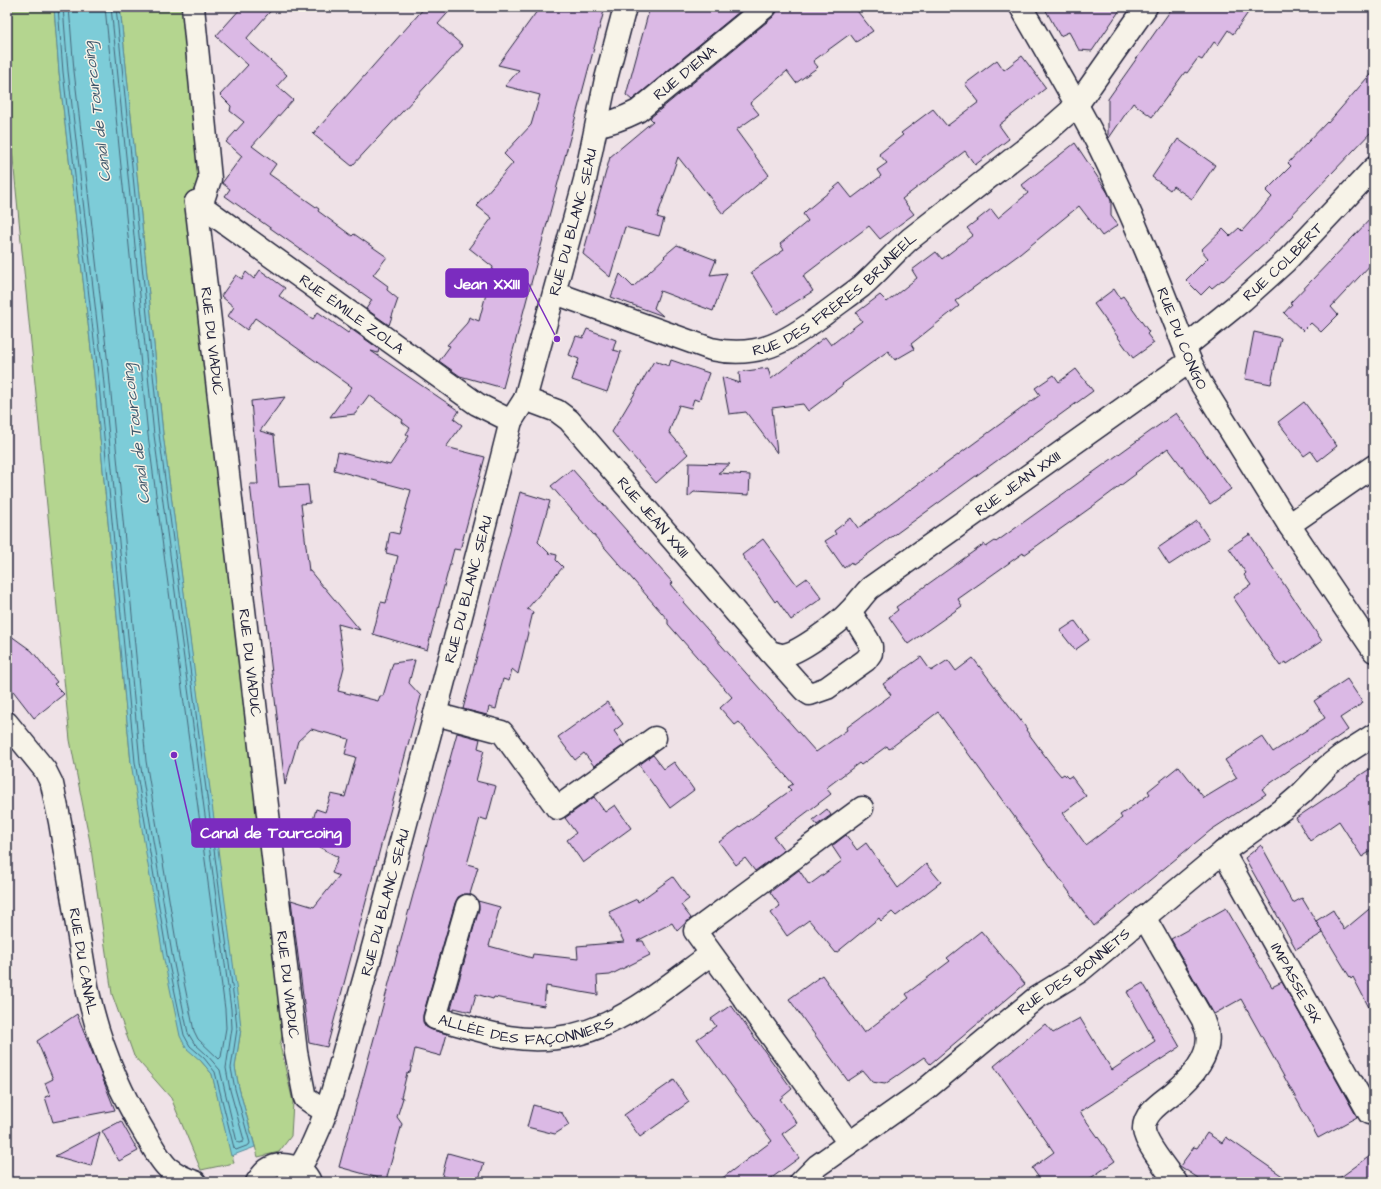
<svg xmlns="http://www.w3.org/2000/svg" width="1381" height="1189" viewBox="0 0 1381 1189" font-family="'Architects Daughter',sans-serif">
  <rect width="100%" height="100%" fill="#efe2e7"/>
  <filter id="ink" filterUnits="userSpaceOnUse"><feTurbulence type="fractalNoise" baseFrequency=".025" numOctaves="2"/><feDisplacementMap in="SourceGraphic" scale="8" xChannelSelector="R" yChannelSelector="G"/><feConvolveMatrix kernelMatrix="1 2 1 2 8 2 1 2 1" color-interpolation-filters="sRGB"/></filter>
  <g filter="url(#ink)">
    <g fill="#b4d58f" stroke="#6b7c65">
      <polygon points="7,7 54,7 59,72 94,375 131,763 201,1061 212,1074 234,1163 201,1170 171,1098 134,1056 112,994 90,842 70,740 7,98"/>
      <polygon points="120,7 186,7 287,1016 280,1045 293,1102 291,1136 279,1152 258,1157 239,1088 235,1067 241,1029 163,434"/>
    </g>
    <polygon fill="#7dccd8" stroke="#598899" points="54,7 120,7 163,434 239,1008 241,1029 235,1067 239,1088 255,1147 231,1156 212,1074 201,1061 186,1048 180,1036 163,955 131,763 94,375 59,72"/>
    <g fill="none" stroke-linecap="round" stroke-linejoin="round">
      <g stroke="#46667a" stroke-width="1">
        <polyline points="58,7 63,72 98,374 135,762 167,955 184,1035 190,1046 204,1058 215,1072 234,1148 236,1150 249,1145 250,1143 235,1089 231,1068 237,1029 235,1008 159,434 116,7"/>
        <polyline points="63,7 68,71 103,374 140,762 172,954 188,1033 194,1043 207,1055 220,1070 237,1142 239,1143 243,1142 244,1140 230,1090 226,1068 232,1028 231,1009 154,435 111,7"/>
        <polyline points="69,7 74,71 109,373 146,761 178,953 194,1031 198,1039 219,1059 221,1057 226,1028 225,1009 148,435 105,7"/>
      </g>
    </g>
    <g fill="#dbb9e5" stroke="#22223b">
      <polygon points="242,7 274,7 246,39 287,75 277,86 293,100 252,146 276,164 269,174 319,209 318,211 352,236 354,234 387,257 373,275 388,286 387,290 398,299 389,325 366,309 372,300 225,196 230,189 222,183 242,156 226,142 244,122 230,111 231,106 220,95 248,65 216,36"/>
      <polygon points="425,7 453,7 438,24 463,46 352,166 313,134"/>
      <polygon points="540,7 605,7 503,388 460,376 439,361 450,346 447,345 467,323 469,317 479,321 493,267 469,248 492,218 477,206 479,204 478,203 513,163 504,154 531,125 540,95 505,86 519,70 498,65"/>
      <polygon points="650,7 745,7 632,100 626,95"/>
      <polygon points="777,7 854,7 873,31 856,42 850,34 813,61 818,67 796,83 787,71 750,103 759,114 736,130 769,175 723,214 678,157 657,217 664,219 659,236 625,227 610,277 583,254 610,157 653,121 650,118 773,17 777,12"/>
      <polygon points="1044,7 1122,7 1092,51 1079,50 1069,32 1060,36"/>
      <polygon points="1173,7 1252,7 1233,34 1228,30 1218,45 1214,42 1202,60 1198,58 1187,73 1185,72 1152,117 1133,103 1109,138 1108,135 1108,99"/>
      <polygon points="1022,56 1046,88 999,125 1009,139 975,165 965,151 902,199 914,214 880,239 869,226 837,250 803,276 813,291 777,314 751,272 784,250 780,244 808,221 803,214 807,210 840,183 852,198 881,176 877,170 887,163 879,154 903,135 901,133 933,109 947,126 979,102 965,84 997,60 1004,70"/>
      <polygon points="1374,70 1374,129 1268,240 1223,281 1222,280 1212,288 1210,286 1201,295 1186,280 1208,258 1201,250 1223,229 1230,236 1239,228 1242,231 1272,197 1266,191 1291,166 1288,163 1327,122 1328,123"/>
      <polygon points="1178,139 1215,165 1192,199 1173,186 1170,190 1152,177"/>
      <polygon points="1075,143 1108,193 1111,201 1111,216 1118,225 1102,236 1079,206 1020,254 955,301 959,306 911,344 914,349 895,360 888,351 842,384 843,385 808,411 803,404 772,408 777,453 746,412 729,414 722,377 740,383 739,372 768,368 771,379 825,337 831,345 862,321 856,313 880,295 887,302 917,278 912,270 936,252 942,259 973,235 967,228 991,209 998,218 1028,193 1022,185"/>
      <polygon points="1374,215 1374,261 1331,307 1338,315 1321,332 1311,323 1303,331 1284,313 1292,304 1290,303"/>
      <polygon points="677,245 716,260 710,275 727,273 713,311 660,291 654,308 663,316 611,297 620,274 633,287 665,257 664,256"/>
      <polygon points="260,270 285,288 279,296 313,319 318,312 348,333 351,329 379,349 378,353 371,351 459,411 454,419 462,425 446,447 485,457 460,550 454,549 427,650 373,634 381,602 386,603 398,556 386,553 390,532 399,534 411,490 334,470 338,452 390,465 409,436 406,434 410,428 402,422 403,420 369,395 355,414 330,417 352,387 255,318 247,330 228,316 234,307 221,296 236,275 242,279 246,272 254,279"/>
      <polygon points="1114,289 1120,298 1123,296 1149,332 1147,334 1154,343 1133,358 1094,304"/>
      <polygon points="587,329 616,340 613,350 621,352 607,392 572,380 579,359 569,355 576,336 583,338"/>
      <polygon points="1254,332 1281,338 1271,384 1245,379"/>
      <polygon points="671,360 709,373 699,401 694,399 691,408 679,405 669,432 688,454 656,483 612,432 654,361 669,366"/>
      <polygon points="1076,369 1093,391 853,565 851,562 844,568 825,541 836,534 834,531 851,518 858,528 1040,395 1035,388 1054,375 1059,382"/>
      <polygon points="285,397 260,431 274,435 279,487 308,485 310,503 301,504 309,571 310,571 323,587 324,587 360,630 338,624 344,667 338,691 378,701 380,696 383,696 393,663 415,660 409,683 421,696 327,1047 309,1043 291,900 314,907 339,876 332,873 338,857 304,839 311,828 316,809 325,812 331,794 345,797 356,757 345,754 349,739 311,729 298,741 285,785 250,484 258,484 251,401"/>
      <polygon points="1304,402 1337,446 1318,461 1311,451 1304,456 1278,422"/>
      <polygon points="1176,413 1231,489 1210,504 1168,448 1135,473 1136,474 1093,506 1024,555 1023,553 958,599 962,606 908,644 889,617 898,610 896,607 984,544 986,547 995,541 996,542"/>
      <polygon points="689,463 730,464 718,473 750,475 749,495 694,492 688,497"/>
      <polygon points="572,469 673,583 671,584 685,601 683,602 816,752 847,730 846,728 891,695 883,684 921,657 931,671 948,660 956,671 973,658 1027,729 1026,730 1051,764 1061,776 1064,774 1068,778 1071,776 1086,796 1063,813 1086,845 1122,818 1120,815 1150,794 1148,791 1179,766 1204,798 1237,778 1225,760 1262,736 1273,752 1325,718 1314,701 1347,679 1363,703 1340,718 1348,730 1262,789 1266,794 1211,830 1094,926 938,712 889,749 887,746 861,765 859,763 826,788 831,794 774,837 784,850 755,871 745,858 736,865 719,842 791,790 788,787 793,784 739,722 735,725 720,708 732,697 668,624 668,620 551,486"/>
      <polygon points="520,492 550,501 538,542 549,553 557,555 556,560 563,567 527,609 533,612 518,674 512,669 509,681 503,679 496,709 489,707 487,715 463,709"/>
      <polygon points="1197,521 1209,539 1169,565 1158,548"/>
      <polygon points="1250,534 1322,641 1287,664 1286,662 1280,666 1233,597 1251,585 1244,575 1246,573 1229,548"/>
      <polygon points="763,539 797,585 807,578 822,598 791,620 777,600 775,602 742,555"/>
      <polygon points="1075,621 1089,640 1075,650 1060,631"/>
      <polygon points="7,633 32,651 57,682 54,684 64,694 34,718 7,683"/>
      <polygon points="607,702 623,724 614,731 624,745 594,766 584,753 575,760 558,737"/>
      <polygon points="457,733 480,739 478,748 484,750 476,781 496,786 487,820 480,818 467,864 478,867 470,894 464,894 458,897 455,903 423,1015 423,1022 426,1027 432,1030 447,1034 441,1056 415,1049 410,1072 407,1073 401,1097 403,1098 397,1117 402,1124 386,1180 339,1167"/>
      <polygon points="653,755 664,769 674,762 694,790 670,808 639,765"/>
      <polygon points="1374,766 1374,849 1362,857 1339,821 1310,841 1296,818"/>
      <polygon points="594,797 605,812 615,805 631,828 583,863 567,840 576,833 565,818"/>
      <polygon points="827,809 831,815 817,825 813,820"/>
      <polygon points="846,835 857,850 866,843 898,888 926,864 941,882 896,916 892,912 881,921 879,918 836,953 809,920 787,936 771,913 780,906 770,892 799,870 809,885 842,861 832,846"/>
      <polygon points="1261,845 1293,903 1302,898 1323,933 1296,949 1245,858"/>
      <polygon points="673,877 689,899 681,905 691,918 677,931 672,923 637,941 643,941 650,955 610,975 597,976 598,995 546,986 544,1006 494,997 493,999 476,994 471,1012 454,1008 454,1010 451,1009 479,909 478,901 500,907 489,946 532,958 533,954 578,959 577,946 624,942 609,912 637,899 638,902"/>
      <polygon points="1374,905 1374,1017 1353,977 1351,979 1316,921 1333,910 1344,930"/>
      <polygon points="1226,908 1272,987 1282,982 1357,1117 1318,1138 1241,999 1214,1014 1171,939"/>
      <polygon points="981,931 1025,984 930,1064 924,1057 885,1084 872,1082 863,1071 848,1081 789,999 822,975 864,1033 909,998 906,994 950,961 947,958"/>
      <polygon points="1143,983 1180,1047 1080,1112 1115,1161 1085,1182 1042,1182 1032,1168 1054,1152 994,1066 1045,1024 1053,1033 1080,1018 1112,1070 1155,1041 1127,992"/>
      <polygon points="731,1005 792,1089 780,1099 797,1123 782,1134 799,1158 766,1182 717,1182 772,1141 697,1039 716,1026 711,1019"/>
      <polygon points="77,1014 115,1110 53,1122 45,1097 50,1095 45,1083 53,1079 37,1041"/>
      <polygon points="674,1080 689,1102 640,1137 624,1115"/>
      <polygon points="533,1105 562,1113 569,1125 555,1134 527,1127"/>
      <polygon points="121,1121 138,1151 119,1161 102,1131"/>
      <polygon points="100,1132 91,1166 55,1156"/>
      <polygon points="1207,1133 1222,1143 1226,1137 1291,1182 1204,1182 1180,1166 1194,1147 1197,1148"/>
      <polygon points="448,1153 484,1163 478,1182 452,1182 453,1179 442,1176"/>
      <polygon points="1374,1153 1374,1182 1334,1182"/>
    </g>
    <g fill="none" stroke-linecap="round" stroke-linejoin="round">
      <g stroke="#22223b" stroke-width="25">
        <g id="minor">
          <polyline points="193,7 210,179 201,206"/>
          <path id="s1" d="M1021 7C1048 54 1075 100 1100 148 1134 217 1162 289 1190 361L1200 382 1289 525 1374 651"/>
          <path id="s2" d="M597 125C612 123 624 118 638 111L765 7"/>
          <path id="s3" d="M196 202 296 1052 305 1098 315 1105 326 1111"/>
          <path id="s4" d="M196 202 477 404 511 421"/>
          <path id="s5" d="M555 293 711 349C758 359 786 342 823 315 836 305 849 296 862 286 879 271 893 254 910 239L1042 136 1077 105 1146 7"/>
          <path id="s6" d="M1185 347 1243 300 1286 261 1374 168"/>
          <path id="s7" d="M525 399 557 411 569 420 770 652C774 653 779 655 783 655 798 654 839 623 850 611 857 604 863 595 870 588L1190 361"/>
          <polyline points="1289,525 1374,466"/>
          <polyline points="770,652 804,690 810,694 827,688 866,660 871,653 871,646 868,640 850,611"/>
          <polyline points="435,714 502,732 557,808 655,738"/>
          <path id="s8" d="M7 723 45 770 52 784 60 822 88 992C99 1043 119 1091 146 1135 152 1146 159 1159 168 1168 176 1174 185 1179 195 1182"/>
          <path id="s9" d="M1223 852 1369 1113"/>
          <path id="s10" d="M467 906 435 1018C460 1024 484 1033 509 1037 594 1051 648 1000 711 954"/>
          <path d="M1144 917 1203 1020C1204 1024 1206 1028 1207 1031 1212 1056 1190 1079 1173 1093 1162 1102 1143 1113 1144 1130 1145 1143 1168 1171 1176 1182"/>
          <polyline points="849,1143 695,931 862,808"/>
          <path id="s11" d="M299 1169C324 1129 335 1083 348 1037 360 993 373 950 384 905 427 744 471 583 511 421L525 399 585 180 606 79 625 7"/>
          <path d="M257 1182C260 1178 263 1173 267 1170 281 1160 304 1166 310 1182"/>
          <path id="s12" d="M801 1182 817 1166 926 1089 1036 998 1080 971 1223 852 1287 806 1301 794 1327 767 1341 756 1374 735"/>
        </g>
      </g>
      <use href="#minor" stroke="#f7f3e8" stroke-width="22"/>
    </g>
  </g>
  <g text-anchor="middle" stroke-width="3" stroke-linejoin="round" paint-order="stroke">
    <g font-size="15" fill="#22223b" stroke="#f7f3e8">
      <text dy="5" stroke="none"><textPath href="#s2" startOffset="104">RUE D'IENA</textPath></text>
      <text dy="5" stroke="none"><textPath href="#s11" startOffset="988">RUE DU BLANC SEAU</textPath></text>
      <text dy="5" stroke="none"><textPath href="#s6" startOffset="130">RUE COLBERT</textPath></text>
      <text dy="5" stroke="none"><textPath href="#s5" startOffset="308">RUE DES FRÈRES BRUNEEL</textPath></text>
      <text dy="5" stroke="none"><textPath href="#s4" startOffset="192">RUE ÉMILE ZOLA</textPath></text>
      <text dy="5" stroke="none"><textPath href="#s1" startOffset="369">RUE DU CONGO</textPath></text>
      <text dy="5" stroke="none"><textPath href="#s3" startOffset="140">RUE DU VIADUC</textPath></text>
      <text dy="5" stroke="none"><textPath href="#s7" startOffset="662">RUE JEAN XXIII</textPath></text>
      <text dy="5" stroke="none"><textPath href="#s7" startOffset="178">RUE JEAN XXIII</textPath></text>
      <text dy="5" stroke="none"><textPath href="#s11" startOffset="605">RUE DU BLANC SEAU</textPath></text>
      <text dy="5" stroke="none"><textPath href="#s3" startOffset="464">RUE DU VIADUC</textPath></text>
      <text dy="5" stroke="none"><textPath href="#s11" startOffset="281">RUE DU BLANC SEAU</textPath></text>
      <text dy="5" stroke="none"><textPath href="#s8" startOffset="256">RUE DU CANAL</textPath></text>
      <text dy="5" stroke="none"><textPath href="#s12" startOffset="345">RUE DES BONNETS</textPath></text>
      <text dy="5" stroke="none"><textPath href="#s9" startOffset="150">IMPASSE SIX</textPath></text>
      <text dy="5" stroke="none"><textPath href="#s3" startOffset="788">RUE DU VIADUC</textPath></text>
      <text dy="5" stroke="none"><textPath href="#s10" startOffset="210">ALLÉE DES FAÇONNIERS</textPath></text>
    </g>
    <g font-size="16" font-style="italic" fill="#3d556a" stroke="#f7f3e8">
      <text transform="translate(96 112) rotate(-97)" y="6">Canal de Tourcoing</text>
      <text transform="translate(135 434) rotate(-97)" y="6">Canal de Tourcoing</text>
    </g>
  </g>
  <path fill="none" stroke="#7b2cbf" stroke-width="1.5" d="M557 339L528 283M174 755L192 833"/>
  <g fill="#7b2cbf" stroke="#f7f3e8" stroke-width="1.5">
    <circle cx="557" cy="339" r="4"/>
    <circle cx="174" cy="755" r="4"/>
  </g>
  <g fill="#7b2cbf" stroke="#7b2cbf" stroke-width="1.5">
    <rect x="446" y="269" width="82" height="28" rx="4"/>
    <rect x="192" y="819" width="158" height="28" rx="4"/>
  </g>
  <g font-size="16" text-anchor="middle" font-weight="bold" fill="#fff">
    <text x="487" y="289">Jean XXIII</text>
    <text x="271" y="838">Canal de Tourcoing</text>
  </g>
  <rect width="1381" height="1189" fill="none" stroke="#f7f3e8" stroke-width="24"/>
  <rect x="12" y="12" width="1357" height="1165" fill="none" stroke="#22223b" stroke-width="1.5" filter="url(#ink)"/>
</svg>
